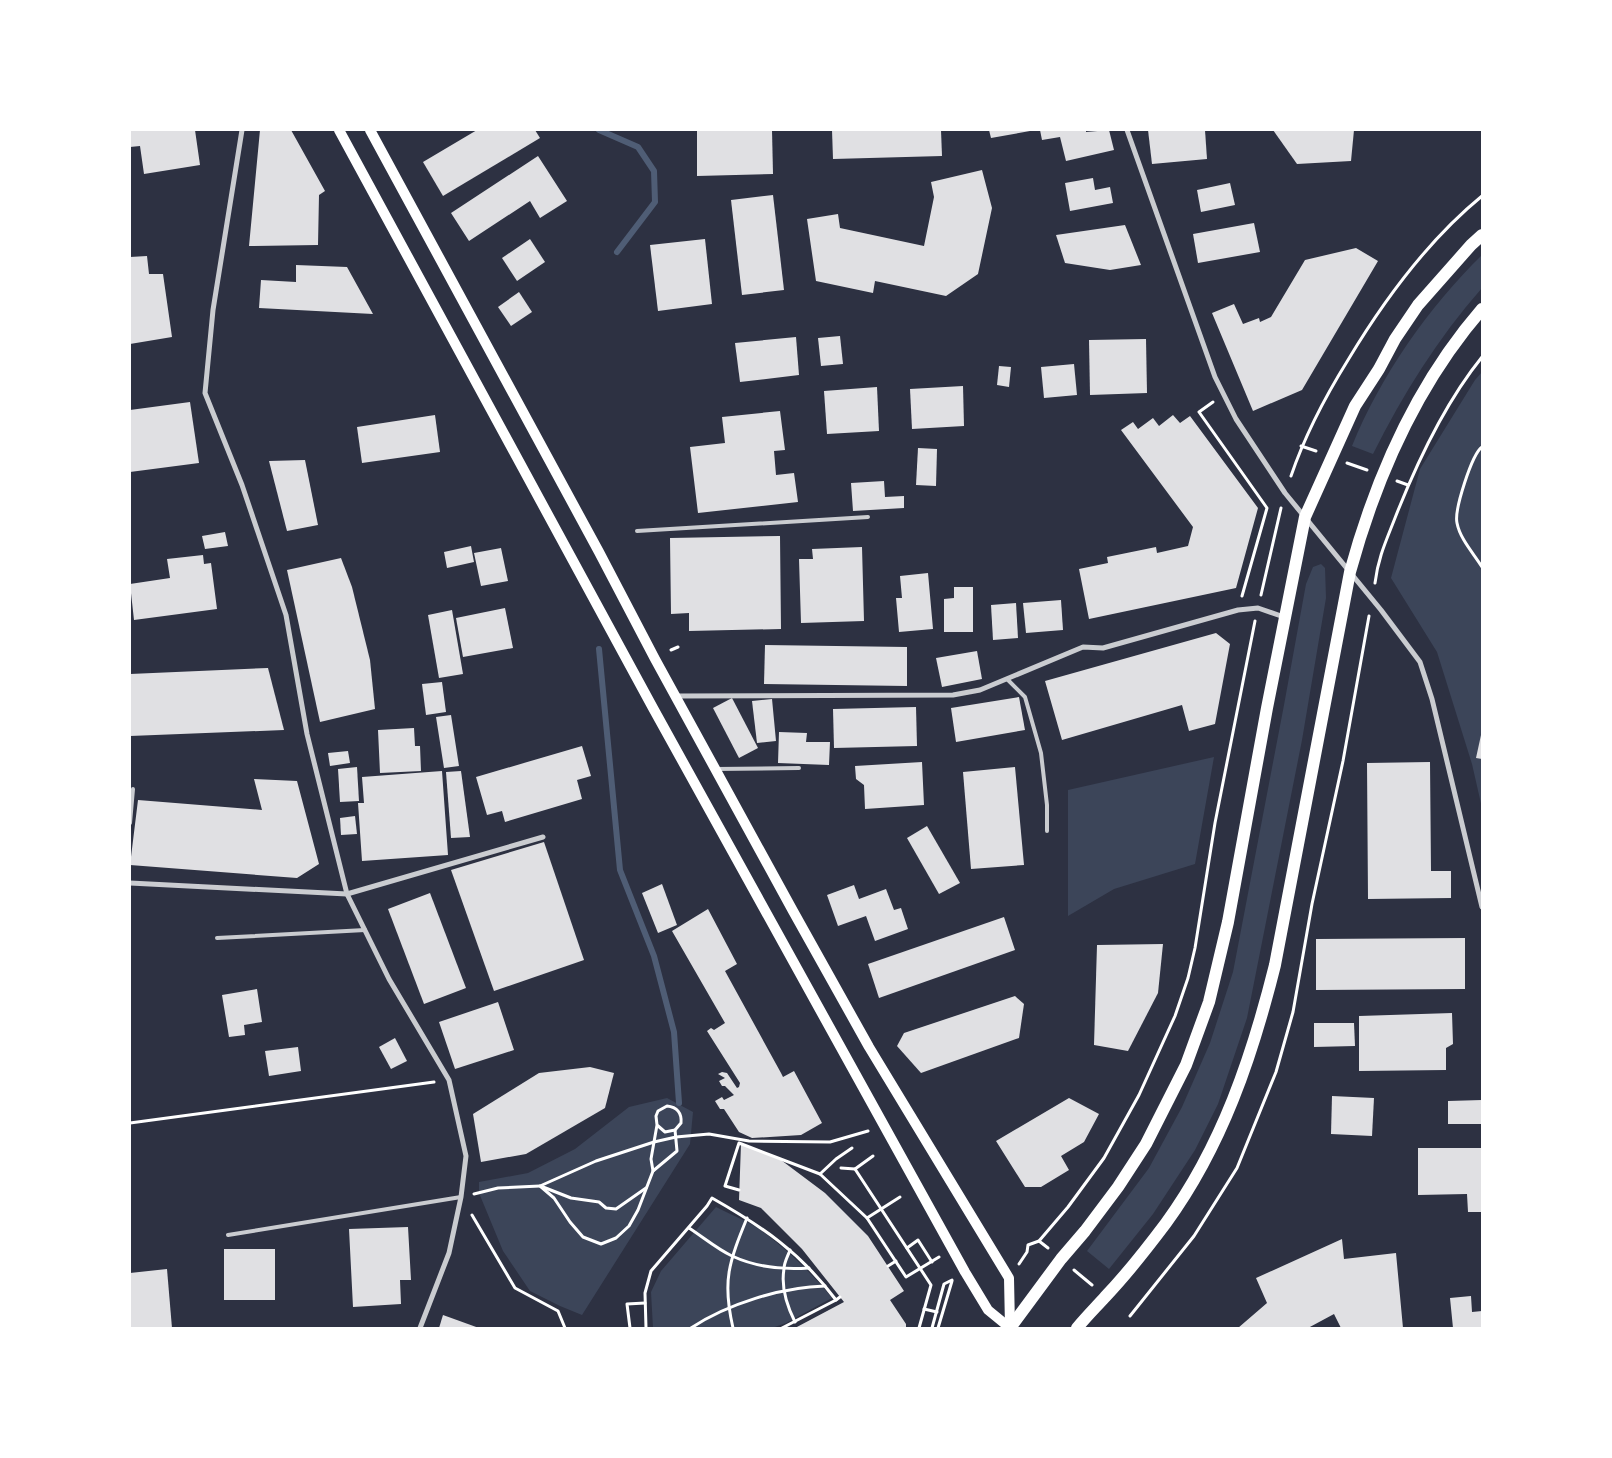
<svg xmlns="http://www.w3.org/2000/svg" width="1612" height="1458" viewBox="0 0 1612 1458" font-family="Lato,sans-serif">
  <rect width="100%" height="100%" fill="#2d3142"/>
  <g fill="#3c4559">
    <path d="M1482 255V288C1438 338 1403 394 1373 454L1352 446C1381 375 1428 308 1482 255Z"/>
    <polygon points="1482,372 1482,808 1472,764 1437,652 1391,578 1420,469 1475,380"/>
    <polygon points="1321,564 1325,568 1326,598 1302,740 1247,1018 1218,1104 1195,1150 1153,1214 1109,1269 1087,1251 1149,1168 1182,1107 1210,1043 1233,972 1284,705 1306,584 1313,567"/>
    <polygon points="1214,757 1195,864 1114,889 1068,916 1068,790"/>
    <polygon points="667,1098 693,1112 690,1144 582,1315 560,1306 530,1291 503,1251 479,1193 479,1182 528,1173 575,1149 629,1107"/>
    <path d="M716 1207C727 1213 740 1218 751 1224 779 1241 812 1273 832 1298L786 1323 772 1328H653L651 1292 661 1271Z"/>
  </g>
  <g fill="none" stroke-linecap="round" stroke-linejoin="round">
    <g stroke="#4f5d75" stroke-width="6">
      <polyline points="599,130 638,147 654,171 655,202 617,252"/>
      <polyline points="599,649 620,870 654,956 674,1032 679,1103"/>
    </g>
  </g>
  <g fill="#e0e0e3">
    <polygon points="130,130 195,130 200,165 144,174 140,146 130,147"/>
    <polygon points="260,130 291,130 325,191 319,195 318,245 249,246"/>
    <polygon points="477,130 535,130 540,138 443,196 423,162"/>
    <polygon points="697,130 772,130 773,174 697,176"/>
    <polygon points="832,130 941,130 942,156 833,159"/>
    <polygon points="989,130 1030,130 1030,131 991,138"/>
    <polygon points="1040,130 1086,130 1086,132 1109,130 1114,150 1066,161 1060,137 1042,140"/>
    <polygon points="1148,130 1205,130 1207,159 1152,164"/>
    <polygon points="1273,130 1354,130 1351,161 1297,164"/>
    <polygon points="538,156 567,201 540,218 530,201 469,241 451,213"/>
    <polygon points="982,170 992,208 978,274 946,296 875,281 873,293 816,281 807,219 838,214 840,228 924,246 934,197 931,182"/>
    <polygon points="1093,178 1095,190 1110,187 1113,203 1070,211 1065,183"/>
    <polygon points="1230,183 1235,205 1201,212 1197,190"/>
    <polygon points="773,195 784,290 742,295 731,200"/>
    <polygon points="1254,223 1260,252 1198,263 1193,234"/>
    <polygon points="1125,225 1141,265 1110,270 1065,263 1056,235"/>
    <polygon points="530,239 545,262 517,281 502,258"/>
    <polygon points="705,239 712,304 658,311 650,245"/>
    <polygon points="1356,248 1378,261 1302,390 1253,411 1212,313 1234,304 1243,324 1259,318 1260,322 1271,317 1305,260"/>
    <polygon points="147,256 149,274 163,274 172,337 130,344 130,257"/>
    <polygon points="296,265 347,267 373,314 259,308 261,280 296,282"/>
    <polygon points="519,292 532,312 511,326 498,307"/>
    <polygon points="840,336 843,364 821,366 818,338"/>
    <polygon points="796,337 799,375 740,382 735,343"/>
    <polygon points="1146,339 1147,393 1090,395 1089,340"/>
    <polygon points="1074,364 1077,395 1044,398 1041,367"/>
    <polygon points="999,366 1011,367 1009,387 997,385"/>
    <polygon points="963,386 964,426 912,429 910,389"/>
    <polygon points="877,387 879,431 827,434 824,391"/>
    <polygon points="190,402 199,463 130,472 130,410"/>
    <polygon points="780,411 785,450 774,451 776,475 794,473 798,502 698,513 690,447 725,443 722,417"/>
    <polygon points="435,415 440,452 362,463 357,427"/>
    <polygon points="1173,415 1180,423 1190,416 1258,508 1236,588 1089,619 1079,569 1108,563 1107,557 1156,547 1157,553 1188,546 1193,527 1121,430 1133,422 1138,429 1153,418 1159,426"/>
    <polygon points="918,448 937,449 936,486 916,485"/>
    <polygon points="305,460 318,525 287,531 269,461"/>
    <polygon points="884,481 885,497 904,496 904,508 853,511 851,483"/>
    <polygon points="225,532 228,546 205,549 202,536"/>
    <polygon points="780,536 781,629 689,631 689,613 671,614 670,538"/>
    <polygon points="471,546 474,562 447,568 444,552"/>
    <polygon points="862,547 864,621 801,623 799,559 813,559 812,549"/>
    <polygon points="501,548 508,581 481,586 474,553"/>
    <polygon points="203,555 204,564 211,563 217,609 134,620 130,584 170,578 167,559"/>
    <polygon points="341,558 352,587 370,660 375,709 320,722 287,570"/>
    <polygon points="928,573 933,629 899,632 896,598 902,598 900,576"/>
    <polygon points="954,587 973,587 973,632 944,632 944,599 954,598"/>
    <polygon points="1061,600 1063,630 1026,633 1023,603"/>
    <polygon points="1016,603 1018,638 993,640 991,605"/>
    <polygon points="505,608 513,648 463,657 456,618"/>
    <polygon points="452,610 463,674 439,678 428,615"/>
    <polygon points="1216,633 1230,644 1215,724 1189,731 1182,705 1062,740 1045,681"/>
    <polygon points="765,645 907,647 907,686 764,684"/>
    <polygon points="977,651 982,679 942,687 936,658"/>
    <polygon points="268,668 284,730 130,736 130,674"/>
    <polygon points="442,682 446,712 426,715 422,684"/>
    <polygon points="1019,697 1025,730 956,742 951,708"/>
    <polygon points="732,698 758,748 739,758 713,708"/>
    <polygon points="772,699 776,741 757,743 752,701"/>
    <polygon points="916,707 917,746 834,748 833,709"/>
    <polygon points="451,715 459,766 444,768 436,717"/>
    <polygon points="414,728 415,746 420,746 421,771 380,773 378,730"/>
    <polygon points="779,732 807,733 806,742 830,742 829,765 778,763"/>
    <polygon points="1481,735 1482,735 1482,759 1476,758"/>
    <polygon points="582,746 591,776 577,780 582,799 505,822 502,811 487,815 476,777"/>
    <polygon points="348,751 350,763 330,766 328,753"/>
    <polygon points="922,762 924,805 865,809 864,785 856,779 855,766"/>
    <polygon points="1430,762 1431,871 1451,871 1451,898 1368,899 1367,763"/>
    <polygon points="357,767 359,801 340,802 338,769"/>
    <polygon points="1015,767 1024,865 971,869 963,772"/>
    <polygon points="442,771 448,855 362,861 358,803 364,803 362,777"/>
    <polygon points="461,771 470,837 451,838 446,772"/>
    <polygon points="254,779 297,781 319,864 297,878 130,865 138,800 262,810"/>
    <polygon points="355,816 357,834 341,835 340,818"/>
    <polygon points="927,826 960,883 939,894 907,838"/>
    <polygon points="544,842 584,960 494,991 451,870"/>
    <polygon points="662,884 677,925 658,933 642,893"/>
    <polygon points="854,885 859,899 886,889 894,910 901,908 908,929 875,941 866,916 838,926 827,895"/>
    <polygon points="430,893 466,988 424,1004 388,909"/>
    <polygon points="708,909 737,964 725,971 781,1073 783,1077 794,1071 822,1123 801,1135 752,1138 739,1132 724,1109 720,1109 715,1101 722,1097 724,1100 734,1095 725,1086 722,1086 719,1081 725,1078 718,1074 722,1072 727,1073 737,1088 739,1087 740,1083 707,1031 711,1028 714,1030 725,1023 672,931"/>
    <polygon points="1004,917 1015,950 879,998 868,964"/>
    <polygon points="1465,938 1465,989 1316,990 1316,939"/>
    <polygon points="1163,944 1158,993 1128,1051 1094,1045 1097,945"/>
    <polygon points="257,989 262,1022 244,1025 245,1035 229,1037 222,995"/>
    <polygon points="1015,996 1024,1004 1019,1038 921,1073 897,1046 904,1033"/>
    <polygon points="498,1002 514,1050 455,1069 439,1022"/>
    <polygon points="1452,1013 1453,1044 1446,1048 1446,1070 1359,1071 1359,1016"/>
    <polygon points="1314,1023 1354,1023 1355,1046 1314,1047"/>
    <polygon points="395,1038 407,1061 391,1069 379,1047"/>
    <polygon points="298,1047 301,1071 269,1076 265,1051"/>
    <polygon points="590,1067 614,1073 605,1108 526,1154 481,1162 473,1114 539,1073"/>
    <polygon points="1332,1096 1374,1098 1372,1136 1331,1134"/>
    <polygon points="1069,1098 1099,1114 1084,1142 1061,1156 1069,1170 1041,1187 1025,1187 996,1141"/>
    <polygon points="1482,1100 1482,1124 1448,1124 1448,1101"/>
    <polygon points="741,1144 781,1160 825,1193 868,1236 904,1291 890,1300 906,1324 906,1328 795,1328 844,1302 802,1249 761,1208 739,1200"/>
    <polygon points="1418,1148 1482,1148 1482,1212 1468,1212 1467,1194 1418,1195"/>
    <polygon points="408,1227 411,1280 400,1280 401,1304 353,1307 349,1229"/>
    <polygon points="1342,1239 1344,1259 1396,1253 1403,1328 1341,1328 1334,1314 1308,1328 1238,1328 1267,1303 1256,1278"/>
    <rect x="224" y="1249" width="51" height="51"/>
    <polygon points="167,1269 172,1328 130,1328 130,1273"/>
    <polygon points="1471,1296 1472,1312 1482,1311 1482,1328 1453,1328 1450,1298"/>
    <polygon points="443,1315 479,1328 439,1328"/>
  </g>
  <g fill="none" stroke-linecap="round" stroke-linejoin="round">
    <g stroke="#fff" stroke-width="3">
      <polyline points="1213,402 1199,412 1267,508 1242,596"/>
      <polyline points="1301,446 1316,451"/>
      <path d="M1482 447C1472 454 1454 510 1457 523 1460 539 1474 554 1482 567"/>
      <polyline points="1347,463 1367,470"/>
      <path d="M1291 476C1305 435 1325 397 1348 360 1384 300 1427 241 1482 196"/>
      <polyline points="1397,481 1408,485"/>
      <path d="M1375 583C1378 558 1386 541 1395 518 1417 462 1444 404 1482 357"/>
      <polyline points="1261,595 1281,508"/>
      <polyline points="671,650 678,647"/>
      <polyline points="130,1123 434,1082"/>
      <polyline points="841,1168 855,1169 931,1285 919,1328"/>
      <polyline points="855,1169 873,1156"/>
      <polyline points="653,1171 677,1151 675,1130"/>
      <polyline points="820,1174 867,1218 906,1277 939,1257"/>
      <path d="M540 1186 554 1198 570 1222 583 1237 601 1244 616 1238 629 1226 638 1210 653 1171 651 1159 657 1125 656 1116 658 1111 667 1106C677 1107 682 1113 681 1123L675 1130 665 1132 657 1125"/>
      <polyline points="543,1187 571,1198 599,1202 606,1208 616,1209 646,1188"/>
      <polyline points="739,1190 725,1186 739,1143 820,1174 836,1159 852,1148"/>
      <polyline points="474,1194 498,1188 540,1186 596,1161 654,1142 676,1137 709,1134 749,1141 830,1142 868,1131"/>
      <polyline points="472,1215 515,1288 558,1311 565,1328"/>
      <polyline points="867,1218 900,1197"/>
      <path d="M689 1228C703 1237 717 1249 732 1256 756 1267 783 1270 809 1268"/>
      <polyline points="1039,1241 1048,1248"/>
      <polyline points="907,1248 918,1240 932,1262"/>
      <path d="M790 1250C788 1256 784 1262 784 1269 781 1286 787 1306 795 1322"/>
      <polyline points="1019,1264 1027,1252 1028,1245 1039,1241 1068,1207 1104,1158 1139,1095 1175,1016 1188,978 1195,948 1215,823 1255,621"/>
      <polyline points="888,1266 896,1261"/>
      <polyline points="1074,1270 1092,1285"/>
      <polyline points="836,1300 840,1297"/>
      <polyline points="924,1309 937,1312"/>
      <polyline points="1130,1316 1194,1236 1237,1168 1276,1072 1293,1012 1312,904 1343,761 1369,616"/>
      <polyline points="630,1328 627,1304 645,1303"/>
      <path d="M646 1328 645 1293 651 1271 707 1206 712 1198C763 1227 800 1252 836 1300L782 1328"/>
      <path d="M691 1328C727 1304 782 1287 825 1286"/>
      <path d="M733 1328C722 1281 729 1262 747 1218"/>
      <polyline points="932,1328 944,1284 952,1280"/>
      <polyline points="938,1328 952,1281"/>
    </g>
    <g stroke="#caccd0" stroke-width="4">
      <polyline points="637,531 868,517"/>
      <polyline points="1007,679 1025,697 1041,753 1047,805 1047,831"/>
      <polyline points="716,769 799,768"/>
      <polyline points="130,823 133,789"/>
      <polyline points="217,938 365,930"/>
      <polyline points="228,1235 461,1197"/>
    </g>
    <g stroke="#caccd0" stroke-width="5">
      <polyline points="242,130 213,310 205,393 242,485 286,615 307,734 347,894 389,979 449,1080 466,1156 461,1197 449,1253 420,1328"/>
      <polyline points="1127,130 1215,377 1236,419 1285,493 1381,610 1420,662 1432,699 1482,907"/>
      <polyline points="676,696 953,695 980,690 1083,647 1103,648 1238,610 1258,608 1284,617"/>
      <polyline points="130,883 347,894 543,837"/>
    </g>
    <g stroke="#fff" stroke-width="10">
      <polyline points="339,130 653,708 965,1272 988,1310 1010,1328"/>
      <polyline points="370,130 599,552 655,659 793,911 869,1047 1009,1278 1010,1327"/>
    </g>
    <g stroke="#fff" stroke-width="12">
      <polyline points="1010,1328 1061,1259 1085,1231 1118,1187 1146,1144 1186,1065 1209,1002 1228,922 1267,708 1305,517 1355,406 1379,369 1395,339 1418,305 1471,245 1482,235"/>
      <path d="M1077 1328C1086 1317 1096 1307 1105 1297 1126 1275 1148 1247 1166 1223 1222 1146 1252 1057 1275 965L1350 572C1376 477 1417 384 1482 309"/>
    </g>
  </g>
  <rect width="1612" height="1458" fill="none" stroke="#ffffff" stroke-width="262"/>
</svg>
